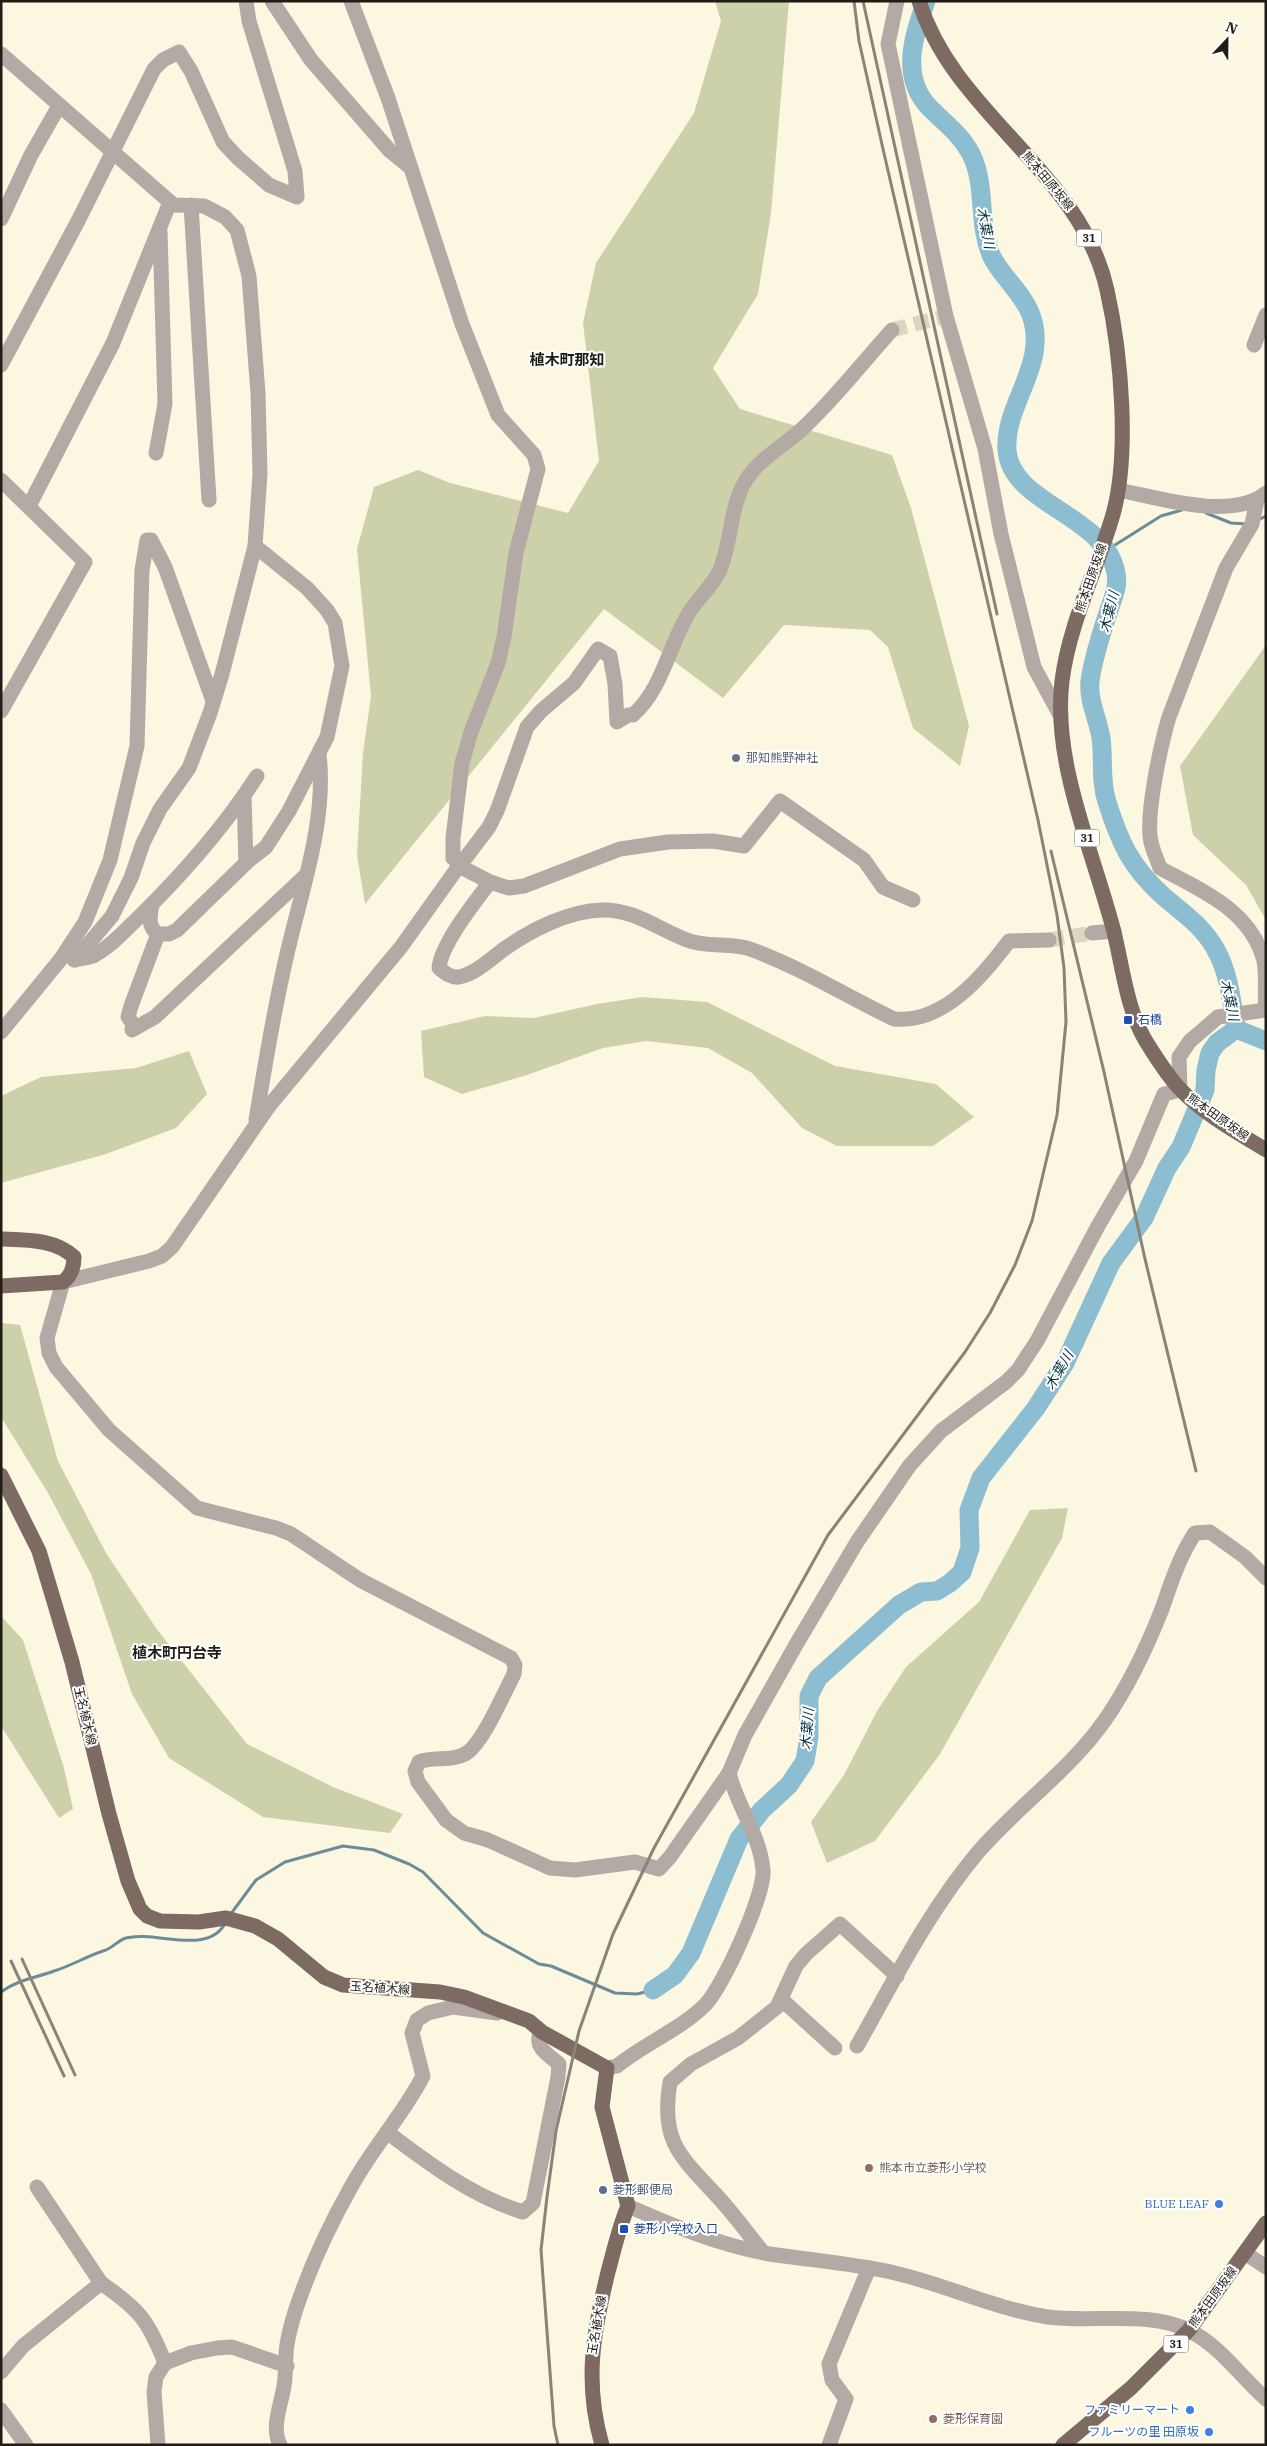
<svg xmlns="http://www.w3.org/2000/svg" width="1267" height="2446" viewBox="0 0 1267 2446" font-family="'IBM Plex Serif','Noto Sans JP',serif">
  <rect width="100%" height="100%" fill="#fcf7e1"/>
  <g fill="#cdd1a9">
    <polygon points="715,1 789,1 771,213 758,294 713,368 740,409 892,455 911,508 969,726 960,766 913,728 888,647 870,630 784,625 723,698 604,609 365,904 357,855 363,753 371,696 357,549 374,487 418,470 450,483 568,513 599,461 583,323 596,263 694,113 721,21"/>
    <polygon points="1266,645 1266,920 1246,885 1193,835 1180,766"/>
    <polygon points="642,997 707,1002 835,1066 936,1084 974,1117 933,1146 837,1146 802,1128 752,1073 708,1048 646,1041 603,1048 527,1075 462,1094 424,1077 421,1031 485,1016 534,1018 597,1004"/>
    <polygon points="189,1051 207,1094 176,1128 106,1154 1,1183 1,1096 41,1077 136,1068"/>
    <polygon points="1,1323 20,1325 58,1461 106,1553 156,1628 247,1744 333,1787 403,1814 390,1833 263,1817 169,1758 132,1694 91,1574 48,1493 1,1417"/>
    <polygon points="1068,1508 1062,1538 940,1754 875,1841 827,1863 811,1822 844,1775 877,1711 906,1667 979,1602 1030,1510"/>
    <polygon points="1,1616 23,1640 64,1768 73,1809 59,1818 1,1726"/>
  </g>
  <g fill="none" stroke-linecap="round" stroke-linejoin="round">
    <g stroke="#6c8d98" stroke-width="3">
      <polyline points="1206,513 1231,523 1247,524"/>
      <polyline points="1258,520 1266,516"/>
      <polyline points="1107,550 1161,516 1182,510"/>
      <polyline points="230,1915 256,1880 285,1862 343,1846 374,1850 409,1864 423,1872 483,1933 539,1964 551,1966 615,1993 637,1994 653,1990"/>
      <path d="M1 1992C17 1980 35 1978 54 1971 71 1966 87 1956 103 1951 112 1949 118 1940 126 1938 156 1930 208 1957 226 1922"/>
    </g>
    <g stroke="#8dbdd0" stroke-width="19">
      <polyline points="1236,1029 1266,1041"/>
      <path d="M653 1990 675 1975 691 1953 739 1839 762 1810 789 1785 805 1761 809 1737V1696L818 1678 899 1605 921 1592 937 1591 950 1583 962 1572 970 1548 969 1510 981 1478 1036 1408 1065 1363 1111 1263 1144 1218 1167 1168 1181 1147 1205 1090 1206 1070 1210 1053 1217 1043 1236 1029C1232 1003 1229 973 1216 950 1203 926 1183 913 1163 896 1131 867 1120 843 1107 802 1100 781 1104 760 1101 738 1098 719 1088 701 1090 681 1093 659 1101 634 1108 613 1112 600 1119 587 1116 573 1105 514 1011 505 1007 450 1004 403 1049 365 1031 315 1023 293 1002 277 992 257 977 224 987 186 971 154 961 134 943 122 928 106 900 75 914 35 926 1"/>
    </g>
    <g stroke="#dbd6c2" stroke-width="15" stroke-dasharray="15 8" stroke-linecap="butt">
      <polyline points="892,330 946,316"/>
      <polyline points="1049,940 1092,933"/>
    </g>
    <g stroke="#b4aaa5" stroke-width="15">
      <polyline points="272,1 311,60 390,151 411,168"/>
      <polyline points="351,1 388,98 462,324 498,415 534,455 538,469 516,553 504,637 498,663 471,732 462,763 453,838 453,858 459,861 463,868 490,882 509,888 524,886 620,849 668,842 713,841 744,846 780,801 864,860 883,887 913,900"/>
      <polyline points="897,1 888,44 946,316 985,449 1001,534 1034,667 1061,717"/>
      <polyline points="1,54 170,202 174,205 204,206 225,217 237,230 249,276 258,393 260,474 255,546 222,674 210,713 189,768 160,809 143,843 131,878 112,916 75,960"/>
      <polyline points="191,205 209,500"/>
      <polyline points="1,219 31,155 59,106"/>
      <polyline points="1254,345 1266,315"/>
      <polyline points="1,365 78,221 154,69 163,60 179,52 191,71 223,142 238,158 269,185 297,197 295,171 249,21 246,1"/>
      <polyline points="156,453 165,404 160,231"/>
      <polyline points="1,480 85,562 1,711"/>
      <path d="M1119 490C1159 498 1232 521 1266 493"/>
      <path d="M1257 500 1252 524 1226 568 1169 717C1161 744 1145 816 1151 842 1153 851 1157 859 1160 868 1202 891 1251 910 1264 961 1267 976 1264 995 1266 1010"/>
      <polyline points="29,506 113,343 170,202"/>
      <polyline points="244,796 246,863"/>
      <path d="M459 861 456 870 401 947 269 1106 172 1247 162 1256 149 1261 63 1282 47 1338 49 1353 56 1367 109 1430 197 1508 276 1528 291 1534 360 1580 511 1658 515 1665 514 1674C504 1693 482 1745 465 1754 451 1762 433 1756 419 1762L415 1771 418 1782 446 1820 464 1833 488 1840 550 1868 575 1870 635 1862 659 1869 670 1857 729 1773 745 1735 797 1643 857 1542 910 1465 941 1431 1006 1382 1018 1370 1037 1341 1098 1226 1136 1161 1164 1094 1180 1090 1179 1057 1190 1041 1218 1017 1265 1010"/>
      <path d="M459 861 464 860 489 827 497 811 527 727 541 711 574 683 598 649 610 656 615 684 617 722 628 715H633C662 689 668 649 687 616 696 600 712 587 720 570 733 539 729 500 751 473 764 456 784 445 800 431 834 400 861 364 892 330"/>
      <path d="M490 882C475 902 441 944 439 968 445 973 451 978 459 977 475 974 491 959 504 949 531 930 568 911 602 910 634 909 658 929 687 940 707 948 730 942 750 949 800 967 846 996 894 1019 943 1024 983 976 1009 941L1049 940"/>
      <path d="M152 904C150 917 147 926 158 934H169L177 930 248 861 266 847 289 811 327 737 342 666 335 623 327 610 307 588 255 546"/>
      <polyline points="1092,933 1114,931"/>
      <polyline points="158,934 131,1006 128,1017 133,1024 132,1030 155,1017 305,876"/>
      <path d="M74 960C80 959 87 958 93 956 109 948 121 934 134 922 179 878 223 829 257 776"/>
      <polyline points="1,1032 60,960 85,922 110,860 137,746 142,570 147,540 151,540 165,567 213,701"/>
      <path d="M256 1120C265 1064 274 1009 287 954 301 892 327 820 319 755"/>
      <polyline points="781,1999 835,2048"/>
      <path d="M857 2046C895 1979 929 1910 979 1851 1019 1805 1070 1770 1105 1720 1128 1687 1147 1647 1162 1609 1171 1583 1179 1557 1195 1533L1210 1532 1245 1557 1266 1578"/>
      <path d="M607 2068 617 2066C644 2044 681 2029 705 2005 723 1987 765 1894 763 1870 760 1835 737 1806 729 1773"/>
      <path d="M387 2132C429 2164 473 2197 523 2212L533 2203 558 2077 559 2064C548 2054 533 2048 541 2031"/>
      <polyline points="37,2187 101,2283"/>
      <path d="M628 2206C671 2225 717 2244 764 2253 807 2260 852 2263 895 2273 947 2285 995 2309 1048 2317 1092 2323 1150 2310 1190 2331 1220 2346 1241 2377 1266 2399"/>
      <path d="M763 2252C748 2234 733 2213 717 2196 680 2156 660 2141 670 2082L691 2064 738 2038 777 2007 796 1966 806 1954 840 1924 897 1976"/>
      <polyline points="1245,2253 1266,2267"/>
      <path d="M1 2372 23 2346 101 2283C139 2309 148 2320 165 2363"/>
      <polyline points="1,2410 26,2445"/>
      <polyline points="158,2445 154,2392 156,2377 165,2363 191,2353 217,2348 232,2347 287,2366"/>
      <path d="M280 2445C271 2427 281 2405 284 2386 286 2376 285 2366 286 2356 286 2342 291 2325 295 2312 309 2269 329 2226 351 2187 372 2148 403 2115 423 2076L412 2033 417 2020 428 2013 453 2007 497 2013"/>
      <polyline points="829,2445 846,2399 832,2380 829,2364 869,2268"/>
    </g>
    <g stroke="#7c6a63" stroke-width="15">
      <path d="M919 1C954 115 1081 171 1107 290 1121 352 1131 460 1111 521 1095 574 1069 625 1062 681 1052 762 1094 854 1114 932 1123 969 1127 1011 1147 1043 1157 1059 1169 1078 1181 1090 1205 1115 1237 1132 1266 1150"/>
      <path d="M1 1239C27 1240 55 1239 74 1257 74 1267 71 1276 63 1282L1 1286"/>
      <path d="M1 1475 39 1551 72 1662 109 1814 128 1881 140 1909 147 1916 160 1921 199 1922 226 1918 255 1926 278 1939 324 1977 343 1985 440 1992 464 1997 529 2021 542 2032 607 2068 602 2107 628 2206C619 2227 614 2250 608 2272 593 2333 584 2383 602 2445"/>
      <polyline points="1063,2445 1131,2388 1189,2330 1266,2223"/>
    </g>
    <g stroke="#888576" stroke-width="3">
      <polyline points="863,1 997,614"/>
      <polyline points="1051,851 1104,1072 1145,1259 1196,1471"/>
      <polyline points="22,1959 75,2075"/>
      <polyline points="11,1961 64,2076"/>
      <polyline points="558,2445 554,2426 541,2250 547,2197 556,2131 579,2031 613,1934 654,1848 828,1535 965,1352 990,1313 1015,1265 1032,1221 1057,1115 1066,1022 1064,968 1057,915 1038,820 883,149 859,41 854,1"/>
    </g>
  </g>
  <circle fill="#6b7280" stroke="#fff" stroke-width="2" cx="736" cy="758" r="5"/>
  <g fill="#1a4fb4" stroke="#fff" stroke-width="2">
    <rect x="1123" y="1015" width="10" height="10" rx="2.5"/>
    <rect x="619" y="2224" width="10" height="10" rx="2.5"/>
  </g>
  <g fill="#8d6e63" stroke="#fff" stroke-width="2">
    <circle cx="869" cy="2168" r="5"/>
    <circle cx="933" cy="2419" r="5"/>
  </g>
  <circle fill="#5c6f8a" stroke="#fff" stroke-width="2" cx="603" cy="2190" r="5"/>
  <g fill="#3f7fe0" stroke="#fff" stroke-width="2">
    <circle cx="1219" cy="2204" r="5"/>
    <circle cx="1190" cy="2410" r="5"/>
    <circle cx="1209" cy="2432" r="5"/>
  </g>
  <g text-anchor="middle" stroke-width="4" stroke-linejoin="round" paint-order="stroke">
    <g fill="#fff" stroke="#62615b" stroke-width="1">
      <rect x="1076.5" y="229.5" width="25" height="17" rx="4"/>
      <rect x="1074.5" y="829.5" width="25" height="17" rx="4"/>
      <rect x="1163.5" y="2335.5" width="25" height="17" rx="4"/>
    </g>
    <g font-size="11" font-weight="bold" fill="#1f1d15">
      <text x="1089" y="242">31</text>
      <text x="1087" y="842">31</text>
      <text x="1176" y="2348">31</text>
    </g>
    <g font-size="12" fill="#1f1d15" stroke="#fff">
      <text transform="translate(1048 181) rotate(50)" y="4">熊本田原坂線</text>
      <text transform="translate(1091 578) rotate(-71)" y="4">熊本田原坂線</text>
      <text transform="translate(1218 1117) rotate(35)" y="4">熊本田原坂線</text>
      <text transform="translate(85 1716) rotate(77)" y="4">玉名植木線</text>
      <text transform="translate(380 1988) rotate(4)" y="4">玉名植木線</text>
      <text transform="translate(1213 2297) rotate(-54)" y="4">熊本田原坂線</text>
      <text transform="translate(597 2325) rotate(-80)" y="4">玉名植木線</text>
    </g>
    <g font-size="12" fill="#5b616d" stroke="#fff" text-anchor="start">
      <text x="746" y="762">那知熊野神社</text>
    </g>
    <g font-size="12" fill="#164399" stroke="#fff" text-anchor="start">
      <text x="1138" y="1024">石橋</text>
      <text x="634" y="2233">菱形小学校入口</text>
    </g>
    <g font-size="12" fill="#785e54" stroke="#fff" text-anchor="start">
      <text x="879" y="2172">熊本市立菱形小学校</text>
      <text x="943" y="2423">菱形保育園</text>
    </g>
    <g font-size="12" fill="#4e5e75" stroke="#fff" text-anchor="start">
      <text x="613" y="2194">菱形郵便局</text>
    </g>
    <g font-size="12" fill="#366cbe" stroke="#fff" text-anchor="end">
      <text x="1209" y="2208">BLUE LEAF</text>
      <text x="1180" y="2414">ファミリーマート</text>
      <text x="1199" y="2436">フルーツの里 田原坂</text>
    </g>
    <g font-size="14" font-style="italic" fill="#03303e" stroke="#fff">
      <text transform="translate(986 228) rotate(79)" y="5">木葉川</text>
      <text transform="translate(1109 612) rotate(-76)" y="5">木葉川</text>
      <text transform="translate(1230 1000) rotate(78)" y="5">木葉川</text>
      <text transform="translate(1059 1370) rotate(-60)" y="5">木葉川</text>
      <text transform="translate(807 1729) rotate(-86)" y="5">木葉川</text>
    </g>
    <g font-size="15" font-weight="bold" fill="#1f1d15" stroke="#fff">
      <text x="567" y="365">植木町那知</text>
      <text x="177" y="1658">植木町円台寺</text>
    </g>
  </g>
  <rect width="1267" height="2446" fill="none" stroke="#1f1d15" stroke-width="5"/>
  <g transform="translate(1227 40) rotate(22)" stroke="#ffffff" stroke-width="4" paint-order="stroke">
  <path d="M0-4L9 19L0 12L-9 19Z" fill="#1f1d15"/>
  <text y="-8" font-size="14" font-weight="bold" text-anchor="middle" fill="#1f1d15">N</text>
  </g>
</svg>
